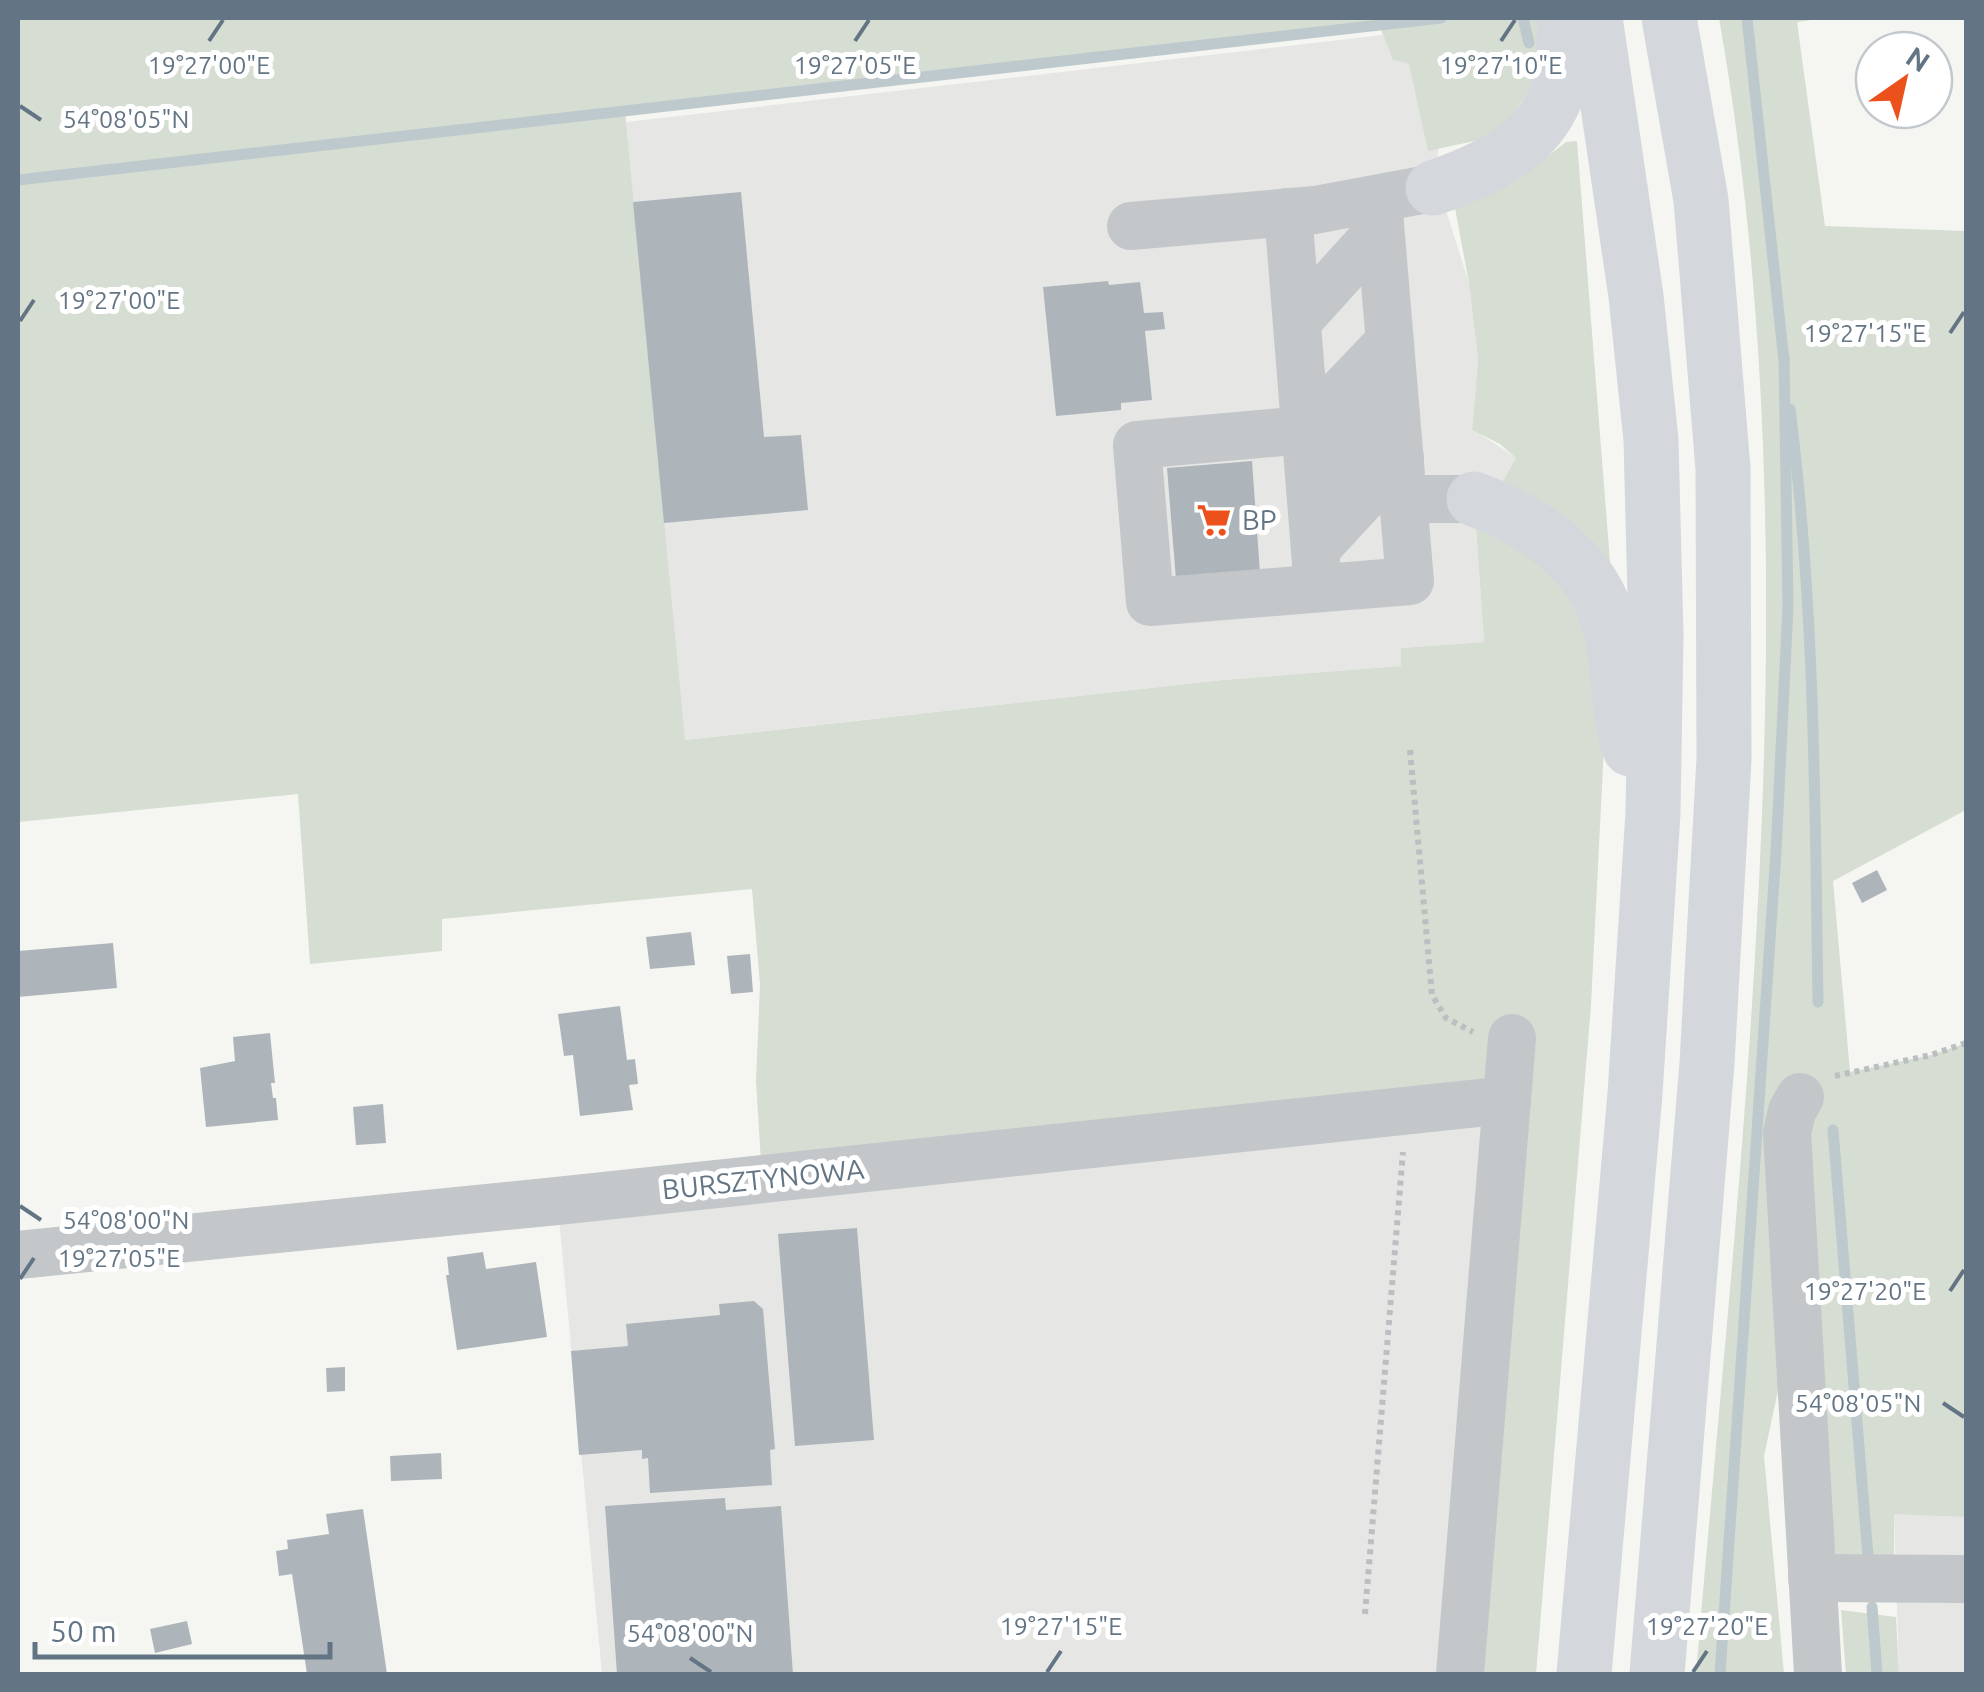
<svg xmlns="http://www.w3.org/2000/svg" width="1984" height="1692" viewBox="0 0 1984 1692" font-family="Ubuntu,sans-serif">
  <rect width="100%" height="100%" fill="#f5f6f1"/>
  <g fill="#e6e7e5">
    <polygon points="1383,35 1393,60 1409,64 1440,128 1436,179 1469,283 1478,360 1472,429 1517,458 1490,505 1474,500 1484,642 1401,648 1402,666 1223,680 684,740 626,122"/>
    <polygon points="1507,1100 1460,1674 602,1674 559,1219"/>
    <polygon points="1894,1513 1966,1517 1966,1674 1899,1674"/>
  </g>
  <g fill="#d6ddd2">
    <polygon points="18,18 1545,18 1544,70 1507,123 1488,138 1428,151 1409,64 1393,60 1379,25 625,111 685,740 1223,680 1401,666 1401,648 1484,642 1474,499 1490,504 1516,458 1500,444 1472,430 1478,360 1469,283 1455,208 1540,162 1566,142 1577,141 1610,562 1610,627 1591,1005 1536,1674 1460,1674 1507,1100 762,1179 756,1080 760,985 752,889 442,919 442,951 310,964 298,794 18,822"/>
    <path d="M1719 18H1826L1797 22 1825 226 1966 231V810L1833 881 1850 1072 1931 1055 1966 1043V1517L1894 1514V1579L1812 1578 1794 1316 1764 1456 1784 1674H1696C1742 1125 1815 565 1719 18Z"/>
    <polygon points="1841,1610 1896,1617 1899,1674 1846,1674"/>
  </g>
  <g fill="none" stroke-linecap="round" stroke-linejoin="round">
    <g stroke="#bec9ce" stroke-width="11">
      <polyline points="1523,18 1529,43"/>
      <polyline points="1747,18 1784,361"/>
      <polyline points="18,180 1441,18"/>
      <path d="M1790 409C1815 606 1815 804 1818 1002"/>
      <polyline points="1833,1130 1868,1556"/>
      <polyline points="1872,1607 1877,1674"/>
      <polyline points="1720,1674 1776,852 1788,607 1784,356"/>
    </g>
  </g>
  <g fill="#adb5ba">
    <polygon points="741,192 764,437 801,435 808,510 664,523 633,202"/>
    <polygon points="1108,281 1109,285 1140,282 1144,313 1163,312 1165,329 1145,331 1152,400 1121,403 1121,410 1056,416 1043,287"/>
    <polygon points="1252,461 1260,573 1176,580 1167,468"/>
    <polygon points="1877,870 1887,890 1862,903 1852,883"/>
    <polygon points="691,932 695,965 650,969 646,937"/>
    <polygon points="113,943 117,988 18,997 18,951"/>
    <polygon points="750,954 753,992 731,994 727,956"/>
    <polygon points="620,1006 627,1060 635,1059 638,1084 629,1085 633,1110 580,1116 573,1055 564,1056 558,1014"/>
    <polygon points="270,1033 275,1083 271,1083 273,1098 276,1098 278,1120 206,1127 200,1068 235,1061 233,1037"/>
    <polygon points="383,1104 386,1143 356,1145 353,1107"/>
    <polygon points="857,1228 874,1440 795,1446 778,1234"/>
    <polygon points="483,1252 486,1269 536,1262 547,1337 457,1350 446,1275 449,1275 447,1257"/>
    <polygon points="754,1301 763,1309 775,1449 770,1450 772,1485 650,1493 648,1458 642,1459 642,1450 579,1455 571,1351 628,1346 626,1324 720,1315 719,1304"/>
    <polygon points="345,1367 345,1391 327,1392 326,1368"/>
    <polygon points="441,1453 442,1479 391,1481 390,1456"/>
    <polygon points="725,1498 726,1510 781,1506 793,1674 617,1674 605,1506"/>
    <polygon points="363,1509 387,1674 307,1674 292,1574 279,1576 276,1551 288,1549 287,1540 329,1534 326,1514"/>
    <polygon points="187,1621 192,1644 155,1653 150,1629"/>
  </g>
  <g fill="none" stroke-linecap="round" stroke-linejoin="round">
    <g stroke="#bcbfc1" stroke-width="6" stroke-dasharray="5 5" stroke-linecap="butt">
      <polyline points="1410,750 1432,995 1446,1018 1473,1032"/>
      <polyline points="1835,1076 1931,1055 1966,1043"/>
      <polyline points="1365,1614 1403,1152"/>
    </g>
    <g stroke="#c3c7ca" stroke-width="48">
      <polyline points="1378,200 1403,499"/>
      <polyline points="1288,212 1318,588"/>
      <polyline points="1131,226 1315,210 1433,188"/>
      <polyline points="1297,322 1380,230"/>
      <polyline points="1389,342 1305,430 1137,445 1150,602 1410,581 1403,499 1474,499"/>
      <polyline points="1310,488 1394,395"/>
      <polyline points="1315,550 1400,458"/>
      <polyline points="1800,1097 1792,1111 1787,1133 1818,1674"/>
      <polyline points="18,1255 557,1201 1507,1100"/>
      <polyline points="1812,1578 1966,1579"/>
      <polyline points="1460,1674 1512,1038"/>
    </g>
    <g stroke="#d4d8dc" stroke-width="55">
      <path d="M1433 188C1482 171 1536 148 1556 96 1565 73 1564 43 1565 18"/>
      <path d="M1474 499C1534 521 1594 561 1610 627 1620 667 1616 709 1630 749"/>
      <polyline points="1584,1674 1635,1094 1653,813 1656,635 1651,440 1636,296 1595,18"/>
      <polyline points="1657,1674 1707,1063 1724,759 1723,469 1701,200 1669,18"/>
    </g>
  </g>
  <path fill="none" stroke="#637584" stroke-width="4" d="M209 41 223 20M855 41 869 20M1501 41 1515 20M20 106 41 120M20 321 34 300M1950 333 1964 312M20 1206 41 1220M20 1279 34 1258M1950 1291 1964 1270M1943 1403 1964 1417M690 1658 711 1672M1047 1672 1061 1651M1693 1672 1707 1651"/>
  <defs>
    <g id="supermarket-bare" transform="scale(2.7)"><path d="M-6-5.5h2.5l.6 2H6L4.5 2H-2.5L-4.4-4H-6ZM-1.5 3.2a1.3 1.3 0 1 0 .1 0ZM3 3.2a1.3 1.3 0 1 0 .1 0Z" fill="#ec501b" stroke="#fff" stroke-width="2.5" paint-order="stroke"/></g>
  </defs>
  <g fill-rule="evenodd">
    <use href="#supermarket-bare" x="1214" y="520"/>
  </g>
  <g text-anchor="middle" stroke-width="10" stroke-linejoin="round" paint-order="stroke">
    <g font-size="28" fill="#637584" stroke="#fff" text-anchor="start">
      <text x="1242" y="530">BP</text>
    </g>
    <g font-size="28" fill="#637584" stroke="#fff">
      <text transform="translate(763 1179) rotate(-6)" y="10">BURSZTYNOWA</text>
    </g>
  </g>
  <g font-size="25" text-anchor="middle" fill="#637584" stroke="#fff" stroke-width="10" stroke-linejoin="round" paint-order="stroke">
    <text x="209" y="74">19°27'00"E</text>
    <text x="855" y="74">19°27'05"E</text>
    <text x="1501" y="74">19°27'10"E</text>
    <text x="126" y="128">54°08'05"N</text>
    <text x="119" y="309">19°27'00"E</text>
    <text x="1865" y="342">19°27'15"E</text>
    <text x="126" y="1229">54°08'00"N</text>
    <text x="119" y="1267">19°27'05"E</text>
    <text x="1865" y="1300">19°27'20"E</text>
    <text x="1858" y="1412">54°08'05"N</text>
    <text x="1061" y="1635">19°27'15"E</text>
    <text x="1707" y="1635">19°27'20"E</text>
    <text x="690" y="1642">54°08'00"N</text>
  </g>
  <rect width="1984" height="1692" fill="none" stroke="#637584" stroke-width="40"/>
  <g transform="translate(1904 80) rotate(34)"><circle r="48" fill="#ffffff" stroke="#c1c8ce" stroke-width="2.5"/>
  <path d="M0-8L18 38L0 25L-18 38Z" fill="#ec501b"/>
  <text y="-15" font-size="28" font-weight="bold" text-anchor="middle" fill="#637584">N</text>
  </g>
  <path d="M35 1642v15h295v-15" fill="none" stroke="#637584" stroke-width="5"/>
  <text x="50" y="1642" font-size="30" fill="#637584" stroke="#ffffff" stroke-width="8" paint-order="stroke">50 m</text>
</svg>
